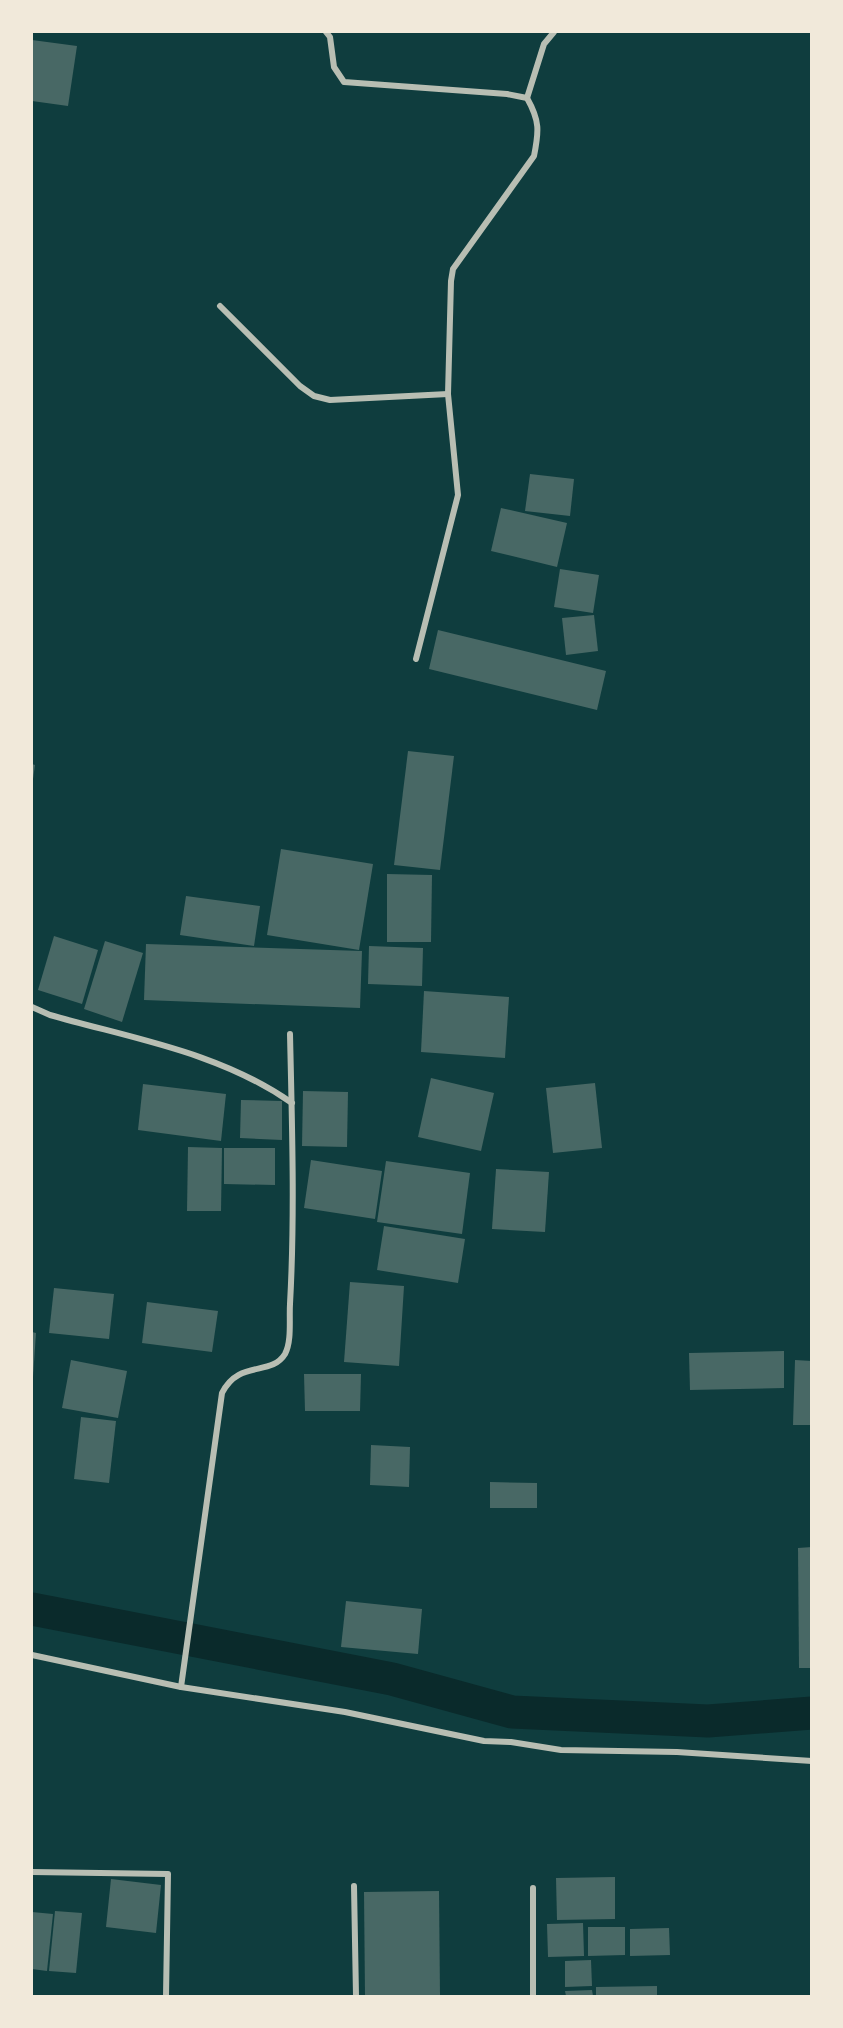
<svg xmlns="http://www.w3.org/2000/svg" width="843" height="2028" viewBox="0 0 843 2028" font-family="'IBM Plex Serif',serif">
  <rect width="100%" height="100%" fill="#0f3d3e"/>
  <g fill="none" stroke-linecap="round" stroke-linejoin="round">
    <polyline stroke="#0a2a2b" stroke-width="33" points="32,1609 392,1679 512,1712 708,1721 812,1713"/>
  </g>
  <g fill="#486865">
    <polygon points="32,40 77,46 68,106 32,101"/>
    <polygon points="530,474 574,479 570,516 525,511"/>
    <polygon points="501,508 567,523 557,567 491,551"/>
    <polygon points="560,569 599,575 593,613 554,607"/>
    <polygon points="594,615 598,651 566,655 562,618"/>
    <polygon points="438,630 606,671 597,710 429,669"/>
    <polygon points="408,751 454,756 440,870 394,865"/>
    <polygon points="32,764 35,765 33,779 32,779"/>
    <polygon points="281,849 373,864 359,950 267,935"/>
    <polygon points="387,874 432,875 431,942 387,942"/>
    <polygon points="186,896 260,906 254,946 180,935"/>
    <polygon points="54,936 98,950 82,1004 38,990"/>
    <polygon points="105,941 143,953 122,1022 84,1009"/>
    <polygon points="146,944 362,951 360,1008 144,1000"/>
    <polygon points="369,946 423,948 422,986 368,984"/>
    <polygon points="424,991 509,997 505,1058 421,1052"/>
    <polygon points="431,1078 494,1093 481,1151 418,1137"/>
    <polygon points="595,1083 602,1148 553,1153 546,1088"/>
    <polygon points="143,1084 226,1094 221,1141 138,1130"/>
    <polygon points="303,1091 348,1092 347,1147 302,1146"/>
    <polygon points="241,1100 282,1101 282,1140 240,1138"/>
    <polygon points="188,1147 222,1148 221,1211 187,1211"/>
    <polygon points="224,1148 275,1148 275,1185 224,1184"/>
    <polygon points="311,1160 382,1171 375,1219 304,1208"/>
    <polygon points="386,1161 470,1173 462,1234 377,1222"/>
    <polygon points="496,1169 549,1172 545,1232 492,1229"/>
    <polygon points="384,1226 465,1239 458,1283 377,1270"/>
    <polygon points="350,1282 404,1286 399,1366 344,1362"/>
    <polygon points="54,1288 114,1294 109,1339 49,1333"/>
    <polygon points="147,1302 218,1311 212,1352 142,1343"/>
    <polygon points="32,1332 36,1333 33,1377 32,1377"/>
    <polygon points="784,1351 784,1388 690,1390 689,1353"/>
    <polygon points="71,1360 127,1371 118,1418 62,1408"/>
    <polygon points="795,1360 812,1361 812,1425 793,1425"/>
    <polygon points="304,1374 361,1374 360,1411 305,1411"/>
    <polygon points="81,1417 116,1421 109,1483 74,1479"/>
    <polygon points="371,1445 410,1447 409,1487 370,1485"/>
    <polygon points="490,1482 537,1483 537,1508 490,1508"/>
    <polygon points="812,1547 812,1668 799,1668 798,1548"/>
    <polygon points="346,1601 422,1609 418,1654 341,1647"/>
    <polygon points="615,1877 615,1919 557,1920 556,1878"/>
    <polygon points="111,1879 161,1885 156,1933 106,1927"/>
    <polygon points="439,1891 440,1996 365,1996 364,1892"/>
    <polygon points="55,1911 82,1913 76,1973 49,1971"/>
    <polygon points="32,1912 53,1914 47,1971 32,1969"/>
    <polygon points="583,1923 584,1956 548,1957 547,1924"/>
    <polygon points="588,1927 625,1927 625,1955 588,1956"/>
    <polygon points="669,1928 670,1955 630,1956 630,1929"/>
    <polygon points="591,1960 592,1986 565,1987 565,1961"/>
    <polygon points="657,1986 657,1996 596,1996 596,1987"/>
    <polygon points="592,1990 593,1996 566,1996 565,1991"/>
  </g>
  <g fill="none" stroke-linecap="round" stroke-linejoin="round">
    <g stroke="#b8beb3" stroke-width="6">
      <path d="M326 32 330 37 334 67 344 82 507 94 527 98C540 121 539 131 534 156L453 269 451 281 448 394 458 495 416 659"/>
      <polyline points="527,98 544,44 554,32"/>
      <polyline points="220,306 300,386 314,396 330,400 448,394"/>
      <path d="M32 1007 50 1015C134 1039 219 1052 292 1103"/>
      <polyline points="32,1655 181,1687 345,1712 484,1741 511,1742 561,1750 677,1752 812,1761"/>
      <path d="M181 1687 222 1393C239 1359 271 1377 285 1354 292 1341 289 1319 290 1304 295 1214 292 1124 290 1034"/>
      <polyline points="32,1872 168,1874 166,1996"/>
      <polyline points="354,1886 356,1996"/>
      <polyline points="533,1996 533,1888"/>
    </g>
  </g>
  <rect width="843" height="2028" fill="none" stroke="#f1e9da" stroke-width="66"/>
</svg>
